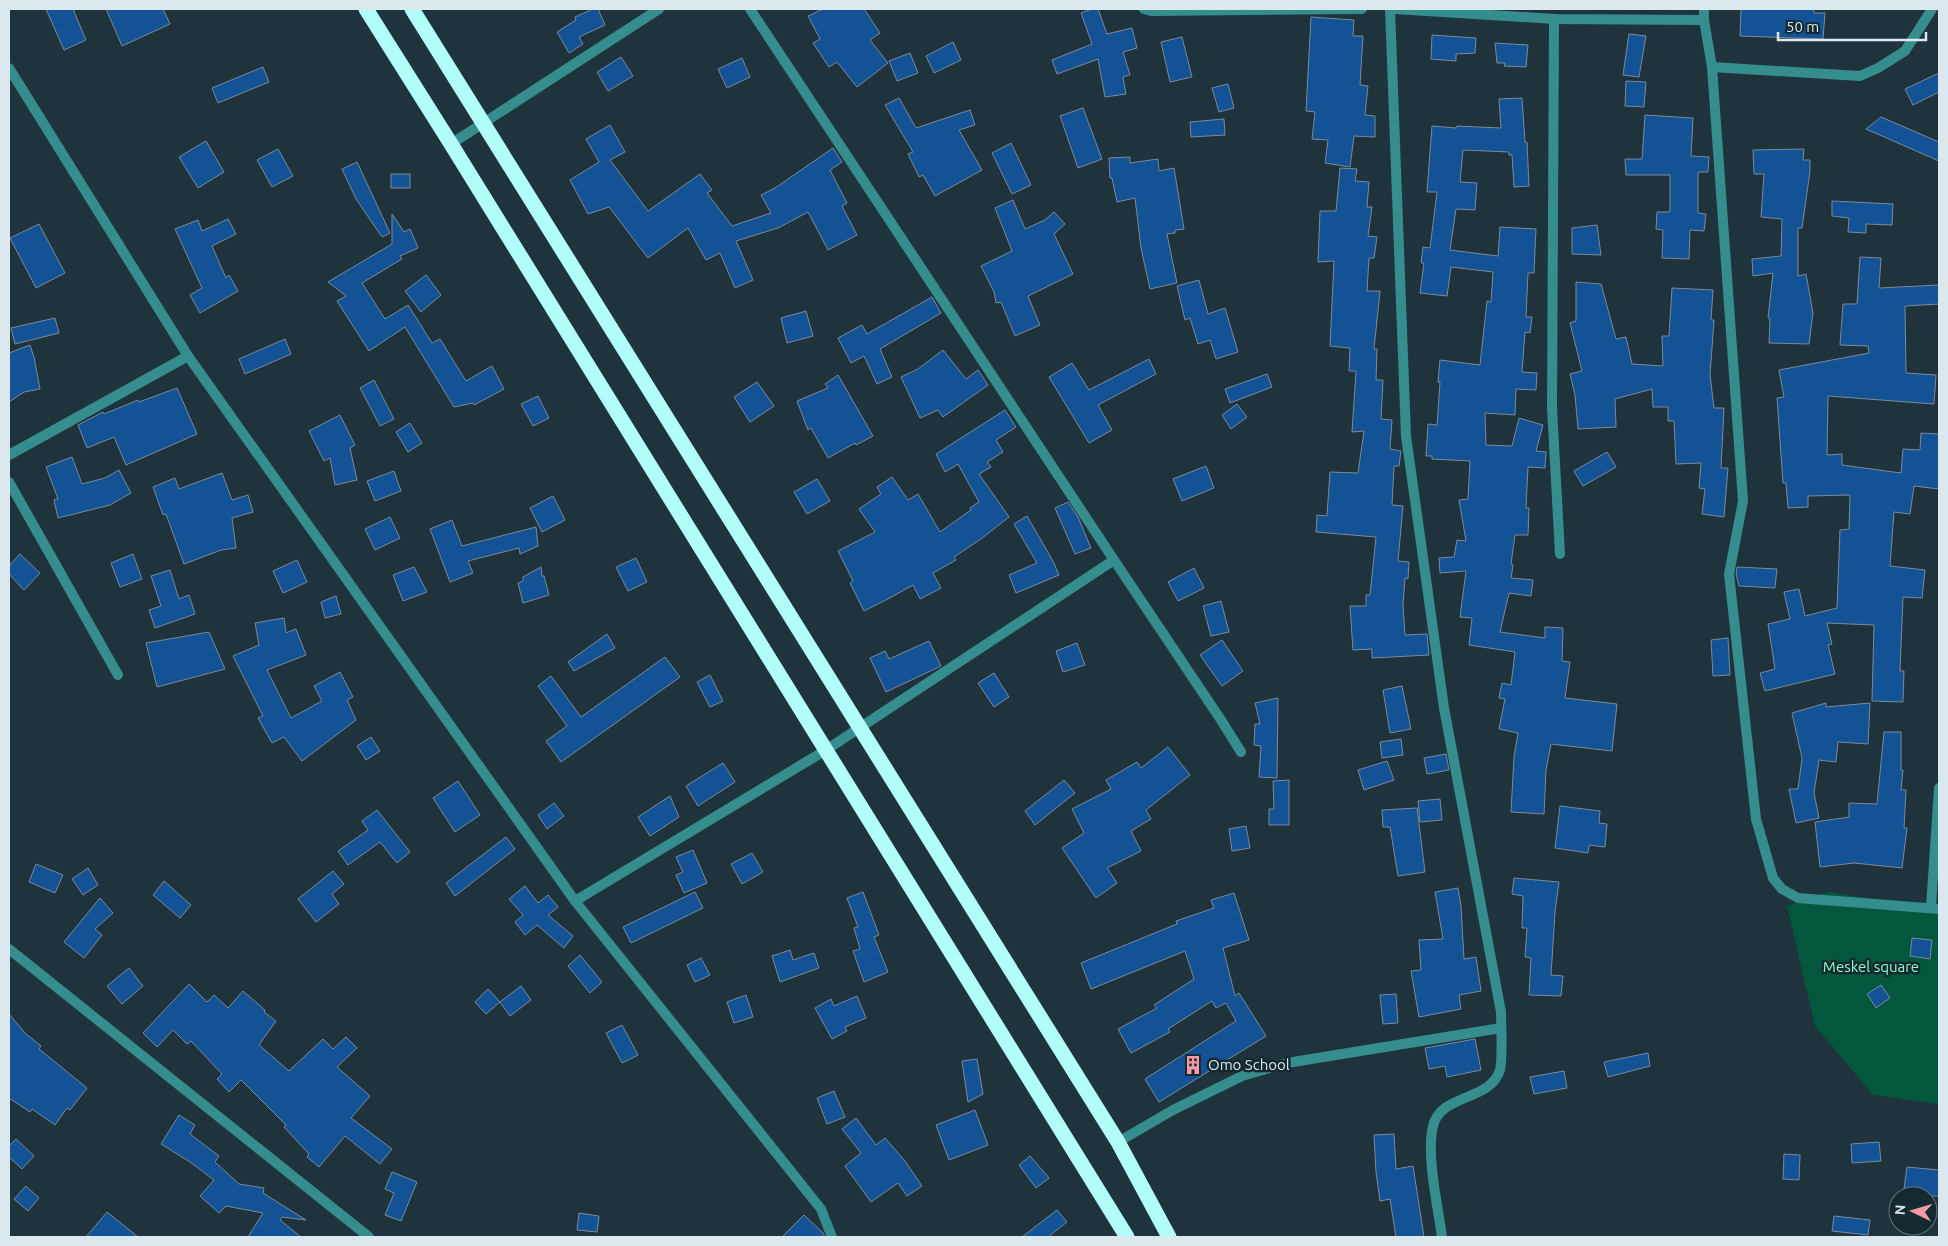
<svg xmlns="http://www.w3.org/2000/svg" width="1948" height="1246" viewBox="0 0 1948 1246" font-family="Ubuntu,sans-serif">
  <rect width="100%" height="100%" fill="#1e333b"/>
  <polygon fill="#03573c" points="1828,892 1939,909 1939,1104 1873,1095 1815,1026 1787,906"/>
  <g fill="#125295" stroke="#7c8a9a">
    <polygon points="46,9 73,9 86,40 64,50"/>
    <polygon points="106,9 163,9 170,24 122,46"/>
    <polygon points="593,9 598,9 605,25 579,37 583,44 569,53 557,32 576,20 575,17"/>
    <polygon points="823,9 864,9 880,33 870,40 888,63 857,87 837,62 829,67 813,43 820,39 808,16"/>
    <polygon points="1092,9 1098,9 1107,34 1132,28 1137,48 1123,52 1130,75 1123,77 1126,94 1105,97 1098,59 1057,74 1052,60 1092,44 1081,13"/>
    <polygon points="1741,9 1814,9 1814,13 1825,13 1823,39 1740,36"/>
    <polygon points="1311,17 1354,20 1353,36 1363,36 1360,85 1368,86 1365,115 1375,116 1375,137 1354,136 1350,167 1325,163 1328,140 1312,139 1315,112 1306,111"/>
    <polygon points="1629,34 1646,36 1639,77 1623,75"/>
    <polygon points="1432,35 1476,38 1475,53 1456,54 1456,61 1431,59"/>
    <polygon points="1182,37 1192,77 1170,82 1161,42"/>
    <polygon points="953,42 961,60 934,73 926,56"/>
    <polygon points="1495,43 1528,45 1526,67 1504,66 1505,63 1497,63"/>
    <polygon points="910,53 918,73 897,81 889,61"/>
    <polygon points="621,57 633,76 608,91 597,72"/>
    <polygon points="742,58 750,77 727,88 718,69"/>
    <polygon points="263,67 269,82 218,103 212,88"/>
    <polygon points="1939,73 1939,92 1913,105 1905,89"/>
    <polygon points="1626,81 1646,82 1644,107 1625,106"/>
    <polygon points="1228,84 1234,108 1219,112 1212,88"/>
    <polygon points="899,98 916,128 970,110 975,125 959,130 982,170 935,196 923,175 919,177 908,154 913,152 885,105"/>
    <polygon points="1522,98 1525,142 1527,142 1529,186 1514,187 1512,155 1509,155 1509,152 1463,150 1460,182 1477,183 1475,210 1456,209 1450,250 1498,256 1500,227 1536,229 1534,273 1528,273 1526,317 1532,317 1530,333 1525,332 1522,372 1537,373 1536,390 1516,389 1515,415 1485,413 1486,445 1512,446 1519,418 1543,425 1536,451 1546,452 1545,468 1528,467 1526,508 1529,508 1528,535 1515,535 1511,564 1513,565 1511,578 1533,580 1531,596 1509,593 1500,632 1545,638 1545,627 1563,628 1562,661 1570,662 1565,698 1617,704 1612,751 1551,744 1546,770 1544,814 1511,812 1514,757 1518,733 1499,729 1505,699 1499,698 1502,683 1511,685 1515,652 1469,645 1472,618 1460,617 1466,571 1440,573 1439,558 1454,557 1457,540 1466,541 1459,500 1468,499 1470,461 1432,459 1432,456 1426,456 1428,424 1437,425 1440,382 1438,382 1440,360 1480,365 1487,301 1491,302 1493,272 1451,267 1447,296 1420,293 1424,263 1421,263 1423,247 1430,248 1437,192 1427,192 1432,126 1456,128 1457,126 1501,128 1499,99"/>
    <polygon points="1083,108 1102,159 1078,168 1060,116"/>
    <polygon points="1645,115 1693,118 1691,156 1709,157 1708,172 1698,172 1698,213 1706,214 1704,231 1690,230 1689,259 1662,258 1663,230 1656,229 1657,212 1670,212 1670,175 1626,175 1625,159 1642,159"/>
    <polygon points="1881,117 1939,142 1939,161 1866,129"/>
    <polygon points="1224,119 1225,135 1191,137 1190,122"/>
    <polygon points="610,125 625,152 610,160 648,211 700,174 712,190 707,193 732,226 771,213 761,195 775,188 833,148 842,162 830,170 847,203 842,206 857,235 828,250 808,212 778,228 736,241 753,280 735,288 720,253 706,260 688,228 648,258 609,207 588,214 570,180 599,162 586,139"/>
    <polygon points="206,141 224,172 198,188 179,157"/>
    <polygon points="1011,143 1031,185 1012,194 992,153"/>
    <polygon points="278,149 293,176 272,187 257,160"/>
    <polygon points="1804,149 1803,160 1810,160 1810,171 1802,228 1798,228 1798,276 1806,274 1813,313 1809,344 1769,343 1770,319 1768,318 1773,273 1753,276 1752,259 1781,256 1782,219 1761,217 1764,174 1754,174 1753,150"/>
    <polygon points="1130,157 1130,163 1158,159 1159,171 1174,168 1184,229 1175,230 1175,233 1167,234 1177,283 1150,289 1141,248 1135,198 1117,202 1112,178 1110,178 1109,158"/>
    <polygon points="357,162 390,233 382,237 356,199 342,169"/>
    <polygon points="1340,168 1357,169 1355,181 1369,182 1367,207 1372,207 1368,236 1377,237 1374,258 1369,258 1367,291 1380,291 1374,349 1377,349 1376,380 1383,380 1381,419 1392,420 1390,449 1401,451 1399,466 1394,466 1392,505 1403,506 1398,561 1409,562 1408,579 1405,578 1403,605 1405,635 1427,634 1429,655 1372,658 1372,649 1353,650 1350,606 1366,606 1366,595 1370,595 1376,537 1316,532 1317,515 1327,516 1330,472 1358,473 1364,431 1352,432 1356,371 1349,371 1350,348 1330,346 1334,261 1318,262 1320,211 1336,211"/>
    <rect x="391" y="174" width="19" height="14"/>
    <polygon points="1013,200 1025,229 1045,220 1054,212 1065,224 1054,234 1073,274 1028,296 1040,325 1015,336 1001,302 996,303 994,292 981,266 1012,251 995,208"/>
    <polygon points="1832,201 1893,204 1892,225 1866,224 1866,233 1848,232 1849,218 1832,216"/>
    <polygon points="392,214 404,232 410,229 418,248 400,256 402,259 362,283 385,319 408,305 432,343 440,339 466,381 492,366 504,389 474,405 473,403 454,407 405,327 369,351 337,301 346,296 328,282 392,244"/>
    <polygon points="228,219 236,234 212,246 226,278 229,275 238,291 200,313 190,295 202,288 175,229 198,220 202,231"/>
    <polygon points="39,224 65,273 36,288 10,238"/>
    <polygon points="1597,225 1601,255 1572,254 1572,228"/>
    <polygon points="1860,257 1881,258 1879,288 1939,285 1939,304 1905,306 1906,373 1936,375 1934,404 1828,396 1827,455 1842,454 1842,465 1901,473 1903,449 1920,450 1921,433 1939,434 1939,489 1914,486 1910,514 1894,512 1890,566 1925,570 1922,598 1903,597 1900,671 1904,671 1903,702 1872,701 1874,625 1827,623 1832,644 1828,645 1835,674 1765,691 1760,673 1775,669 1768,624 1790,619 1784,592 1799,589 1805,616 1837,608 1840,530 1849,529 1850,495 1808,496 1808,507 1788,508 1786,483 1783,483 1777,398 1784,397 1779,370 1869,353 1868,346 1840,345 1843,304 1857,304"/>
    <polygon points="426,275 441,295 421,312 405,291"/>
    <polygon points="1199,280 1208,314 1225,308 1238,352 1216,359 1210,340 1198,344 1190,318 1185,320 1177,286"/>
    <polygon points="1576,282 1601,284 1616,339 1626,337 1632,364 1663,366 1662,336 1669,336 1672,288 1713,290 1711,320 1714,320 1710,375 1714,408 1724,408 1721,468 1728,468 1724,517 1702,514 1705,489 1699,488 1701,463 1676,464 1674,421 1668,421 1668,407 1653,407 1652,389 1615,399 1616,427 1578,429 1575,395 1570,374 1582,371 1570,323 1576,321"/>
    <polygon points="932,297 941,313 880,349 892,377 877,384 864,356 851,363 838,338 862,325 867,334"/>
    <polygon points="806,311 813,336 787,343 781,318"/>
    <polygon points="55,318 59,333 15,344 11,328"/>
    <polygon points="285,339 291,354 245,374 239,359"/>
    <polygon points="30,345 34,357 40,389 24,392 9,402 9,353"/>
    <polygon points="943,350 966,379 978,370 988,385 943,417 938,410 920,418 901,377 918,369"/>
    <polygon points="1149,359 1156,374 1098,405 1112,430 1089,443 1049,377 1072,363 1089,390"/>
    <polygon points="1267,374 1272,387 1230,403 1225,389"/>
    <polygon points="838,375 873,436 856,445 855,443 828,458 811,428 808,430 797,401 828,388 825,384"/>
    <polygon points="374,380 394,419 380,426 360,388"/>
    <polygon points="757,382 774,406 750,422 734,397"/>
    <polygon points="177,388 197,434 126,465 114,437 87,448 78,425 103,412 104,414 138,400 139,402"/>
    <polygon points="538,396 549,418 533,426 521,404"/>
    <polygon points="1237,404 1247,417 1231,429 1222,415"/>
    <polygon points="1005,410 1016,427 996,440 1003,452 987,462 991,467 979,474 1009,517 981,539 954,557 956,560 933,573 941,588 920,599 913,585 886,600 864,611 850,583 853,581 838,551 875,532 859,509 881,494 877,487 892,477 908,500 918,494 940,532 971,510 970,508 979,502 958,464 945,472 936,454"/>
    <polygon points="340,415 355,445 350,448 357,480 335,485 330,458 324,461 309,431"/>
    <polygon points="410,423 422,443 408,452 396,432"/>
    <polygon points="1607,452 1616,467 1583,486 1574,471"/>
    <polygon points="72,457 82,484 105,478 119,470 131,493 110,505 58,518 54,500 58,499 46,467"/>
    <polygon points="1206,466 1214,488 1182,501 1173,479"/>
    <polygon points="394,471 401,491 375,501 367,481"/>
    <polygon points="222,473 232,500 248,495 253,512 232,518 236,548 221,550 184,564 166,514 163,515 153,487 175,478 179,489"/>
    <polygon points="817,479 830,501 807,514 794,492"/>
    <polygon points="553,496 565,520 542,532 530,508"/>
    <polygon points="1068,502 1078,517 1091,548 1075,554 1055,508"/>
    <polygon points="1027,516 1054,563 1059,575 1016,593 1009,575 1037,563 1014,524"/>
    <polygon points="390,517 400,538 375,550 365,529"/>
    <polygon points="452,520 462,546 536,527 538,546 520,554 519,548 468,561 473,573 450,582 430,529"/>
    <polygon points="20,554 40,573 24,590 9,574 9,566"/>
    <polygon points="133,554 142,579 120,587 111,563"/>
    <polygon points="636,558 647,582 628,591 616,567"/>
    <polygon points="297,560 307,582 283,593 273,571"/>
    <polygon points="414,567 427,592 403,601 393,575"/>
    <polygon points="541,567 542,576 544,576 549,595 523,603 518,583 523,581 523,577"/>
    <polygon points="1737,567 1777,569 1775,588 1739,586 1736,574"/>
    <polygon points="1194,568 1204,588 1178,601 1168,582"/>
    <polygon points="170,570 179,599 189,595 195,614 155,628 149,610 161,606 151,576"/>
    <polygon points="336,596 341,614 325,618 321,602"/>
    <polygon points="1221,601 1229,632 1211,636 1203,606"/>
    <polygon points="284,618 286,633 296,629 306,655 267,670 291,718 322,701 314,686 340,672 353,697 347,700 356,720 302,761 284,737 272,743 258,718 263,716 233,656 259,645 255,623"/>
    <polygon points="209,632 225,669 157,687 146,643"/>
    <polygon points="607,634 615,648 574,671 568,662"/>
    <polygon points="1728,638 1730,675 1713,676 1711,640"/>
    <polygon points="1222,640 1243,671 1222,686 1200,655"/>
    <polygon points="929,641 941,666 886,692 870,658 885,651 889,659"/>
    <polygon points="1077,643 1085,665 1063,672 1056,651"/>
    <polygon points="665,657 680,677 561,762 546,741 567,726 538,686 551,676 581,717"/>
    <polygon points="994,673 1009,697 994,707 978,683"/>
    <polygon points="710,675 723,701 710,707 697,682"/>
    <polygon points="1402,686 1411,729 1390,733 1383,690"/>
    <polygon points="1278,698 1277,778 1259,777 1261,746 1254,745 1255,724 1260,724 1255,703"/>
    <polygon points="1826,703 1826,707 1870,703 1868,744 1838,742 1836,762 1819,760 1814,793 1819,818 1796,823 1789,789 1798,789 1802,758 1792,713"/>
    <polygon points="1884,732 1901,732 1901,770 1903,770 1901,790 1906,790 1904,828 1907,828 1902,868 1854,863 1820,867 1815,822 1849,817 1849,803 1877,804"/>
    <polygon points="371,737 380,751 366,760 357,746"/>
    <polygon points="1401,739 1403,755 1382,758 1380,742"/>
    <polygon points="1168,747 1190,775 1146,810 1151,819 1131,831 1141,851 1107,868 1117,883 1096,898 1062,848 1084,833 1072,809 1111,789 1106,780 1137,762 1141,768"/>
    <polygon points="1446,754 1449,770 1427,774 1424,758"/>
    <polygon points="1387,761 1394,780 1364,790 1358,770"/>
    <polygon points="723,763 735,782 698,806 686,786"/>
    <polygon points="1064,780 1075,793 1035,825 1025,811"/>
    <polygon points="1289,780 1289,825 1269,825 1269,809 1274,809 1273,781"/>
    <polygon points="458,781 480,815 455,832 433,798"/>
    <polygon points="670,796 679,817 650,836 638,817"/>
    <polygon points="1440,799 1442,820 1420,822 1418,801"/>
    <polygon points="554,803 564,816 547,829 538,815"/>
    <polygon points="1560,806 1600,811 1599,823 1607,824 1605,847 1589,845 1588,853 1555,848"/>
    <polygon points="1417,808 1425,872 1398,876 1390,827 1383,827 1382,810"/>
    <polygon points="377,810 410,852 397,863 380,842 348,865 338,851 368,830 362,821"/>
    <polygon points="1246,826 1250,848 1232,851 1229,829"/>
    <polygon points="506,837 515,849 455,896 446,883"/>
    <polygon points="693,850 707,883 684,893 676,875 683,872 676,857"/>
    <polygon points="752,853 763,872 742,884 731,864"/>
    <polygon points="36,864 63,875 55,893 29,882"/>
    <polygon points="88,868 98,885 83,895 72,879"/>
    <polygon points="333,871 344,884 332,894 339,904 316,922 298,899"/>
    <polygon points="1514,878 1559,882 1555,912 1551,975 1563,976 1561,996 1529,995 1531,958 1525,957 1527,928 1522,928 1523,896 1512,894"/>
    <polygon points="164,881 191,905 180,918 153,895"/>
    <polygon points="525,886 538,903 548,895 558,907 548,915 573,936 564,948 537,925 525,935 515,922 523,915 509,899"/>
    <polygon points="1458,888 1461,906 1464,959 1476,957 1481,991 1459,995 1461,1009 1419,1017 1411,971 1421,970 1419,940 1443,939 1435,892"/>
    <polygon points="695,892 703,908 631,943 623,927"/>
    <polygon points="863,892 879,935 874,937 888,972 864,982 853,951 860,949 854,928 858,927 847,898"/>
    <polygon points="1234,893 1249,940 1223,948 1235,996 1239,993 1266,1036 1159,1102 1145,1079 1236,1021 1226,1003 1216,1008 1212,1001 1168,1029 1170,1032 1131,1053 1118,1029 1157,1008 1154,1005 1194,979 1185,951 1091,989 1081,963 1177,924 1176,921 1214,908 1211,900"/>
    <polygon points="100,898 113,913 95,929 102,935 84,958 64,942"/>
    <polygon points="1912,938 1932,940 1930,959 1910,956"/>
    <polygon points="790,950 793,960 814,953 819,968 780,982 772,956"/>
    <polygon points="580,955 602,982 590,993 568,966"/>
    <polygon points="701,958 710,975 695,982 687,965"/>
    <polygon points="129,968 143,986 122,1004 107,986"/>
    <polygon points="189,984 207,1002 214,995 228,1008 243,991 265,1010 264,1012 276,1021 259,1045 289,1071 323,1039 333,1049 346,1037 357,1048 337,1067 370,1096 351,1118 392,1149 380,1164 345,1136 319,1167 307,1157 309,1154 284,1127 286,1125 241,1080 229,1092 217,1079 222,1074 191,1041 187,1044 173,1030 157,1047 143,1033"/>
    <polygon points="1881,985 1890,998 1876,1008 1867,994"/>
    <polygon points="521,986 531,1000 510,1016 500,1002"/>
    <polygon points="488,989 500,1002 486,1014 475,1002"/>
    <polygon points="1396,994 1398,1023 1383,1024 1380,995"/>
    <polygon points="746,995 753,1017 734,1023 727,1002"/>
    <polygon points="857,996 866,1018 845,1027 847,1031 832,1039 815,1008 831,999 834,1006"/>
    <polygon points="9,1014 25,1033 41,1046 39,1049 87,1088 70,1110 67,1108 55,1125 32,1109 30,1112 9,1098"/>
    <polygon points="622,1025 638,1055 622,1063 606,1033"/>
    <polygon points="1475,1039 1481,1070 1447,1077 1445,1066 1429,1069 1425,1048"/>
    <polygon points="1648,1053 1650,1066 1608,1077 1604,1062"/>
    <polygon points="977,1059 983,1094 968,1102 962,1061"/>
    <polygon points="1564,1071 1567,1088 1534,1094 1530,1077"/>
    <polygon points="834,1091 845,1117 827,1124 817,1098"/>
    <polygon points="975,1110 988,1145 949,1160 936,1125"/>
    <polygon points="179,1115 195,1125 190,1134 219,1156 215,1162 239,1184 264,1188 263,1193 306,1220 282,1217 280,1220 301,1237 248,1237 263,1213 226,1206 219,1213 200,1196 214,1180 190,1162 161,1144"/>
    <polygon points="856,1118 876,1145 885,1138 905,1161 922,1186 907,1196 898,1183 871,1202 845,1166 861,1153 842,1129"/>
    <polygon points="1394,1134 1396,1169 1413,1166 1424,1237 1396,1237 1390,1199 1380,1201 1376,1172 1374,1135"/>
    <polygon points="16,1139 34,1156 22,1169 9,1157 9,1146"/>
    <polygon points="1879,1142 1881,1161 1852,1163 1851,1144"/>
    <polygon points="1784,1154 1800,1155 1799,1180 1783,1179"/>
    <polygon points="1030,1156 1049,1178 1036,1188 1019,1165"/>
    <polygon points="1907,1167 1939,1170 1939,1196 1903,1196"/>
    <polygon points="392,1172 417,1182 401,1221 385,1215 394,1193 385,1189"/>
    <polygon points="26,1186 39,1198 28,1211 14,1199"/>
    <polygon points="1057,1210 1067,1222 1048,1237 1022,1237"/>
    <polygon points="107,1212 138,1237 86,1237"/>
    <polygon points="579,1213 599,1216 597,1232 577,1230"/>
    <polygon points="804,1215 823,1233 825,1237 782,1237"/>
    <polygon points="1834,1216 1870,1220 1868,1235 1832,1231"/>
  </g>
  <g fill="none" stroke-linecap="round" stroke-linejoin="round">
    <g stroke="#358e8d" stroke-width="10">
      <polyline points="750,9 1114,560 1221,720 1241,752"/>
      <polyline points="1144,9 1151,11 1362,9"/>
      <path d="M1390 9 1406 436 1444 708 1501 1012C1501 1024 1503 1059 1500 1070 1490 1102 1441 1093 1433 1126 1426 1156 1438 1206 1442 1237"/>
      <polyline points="1395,9 1554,19 1704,20"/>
      <polyline points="1704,9 1704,20 1712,67 1743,501 1729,574 1756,819 1773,878 1782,889 1798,898 1939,909"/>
      <polyline points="1554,19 1552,408 1560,554"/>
      <polyline points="1712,67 1860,76 1878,68 1905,51 1932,9"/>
      <polyline points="9,68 188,356 575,901 821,1209 832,1237"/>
      <polyline points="451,144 659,9"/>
      <polyline points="9,455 188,356"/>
      <polyline points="9,482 118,675"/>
      <polyline points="575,901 826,750 1114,560"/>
      <polyline points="1931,907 1939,788"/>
      <polyline points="9,949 369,1237"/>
      <polyline points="1118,1142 1173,1110 1242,1076 1287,1063 1501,1028"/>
    </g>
    <g stroke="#b2fefb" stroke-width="15">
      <polyline points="366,9 451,144 1127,1237"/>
      <polyline points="412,9 1118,1142 1169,1237"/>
    </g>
  </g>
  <defs>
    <g id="building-bare" transform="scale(1.5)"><path d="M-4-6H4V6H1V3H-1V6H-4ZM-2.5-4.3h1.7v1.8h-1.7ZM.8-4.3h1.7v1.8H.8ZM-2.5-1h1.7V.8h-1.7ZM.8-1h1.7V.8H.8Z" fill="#f49aa2" stroke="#152931" stroke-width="2.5" paint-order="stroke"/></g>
  </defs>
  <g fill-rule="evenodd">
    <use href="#building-bare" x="1193" y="1065"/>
  </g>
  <g text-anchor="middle" stroke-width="5" stroke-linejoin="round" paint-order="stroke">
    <g font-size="15" fill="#8dfccb" stroke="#152931">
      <text x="1871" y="972">Meskel square</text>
    </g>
    <g font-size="15" fill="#dbe8ed" stroke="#152931" text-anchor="start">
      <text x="1208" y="1070">Omo School</text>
    </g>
  </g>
  <rect width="1948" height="1246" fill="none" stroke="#dbe8ed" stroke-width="20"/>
  <g transform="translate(1913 1211) rotate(275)"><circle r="24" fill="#152931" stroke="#64757c"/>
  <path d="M0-4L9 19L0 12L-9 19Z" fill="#f49aa2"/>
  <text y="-8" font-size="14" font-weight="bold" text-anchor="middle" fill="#dbe8ed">N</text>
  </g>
  <path d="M1778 32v8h148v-8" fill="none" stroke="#dbe8ed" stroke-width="2.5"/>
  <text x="1786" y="32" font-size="15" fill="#dbe8ed" stroke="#152931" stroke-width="4" paint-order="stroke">50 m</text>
</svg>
